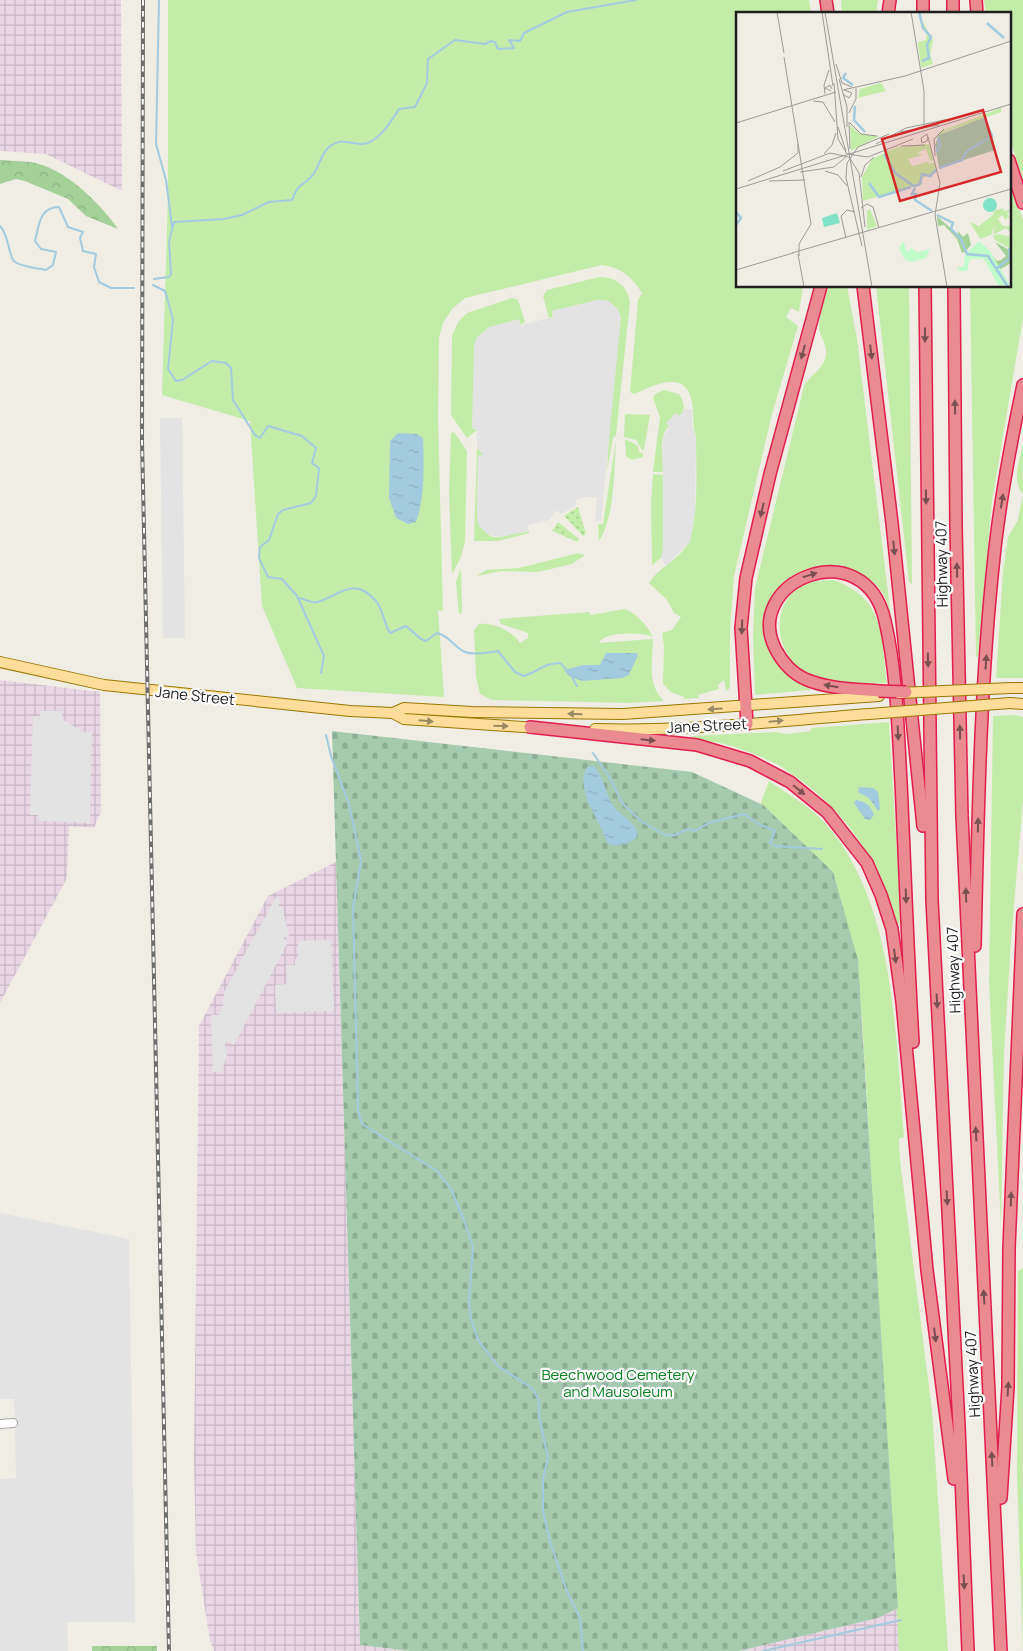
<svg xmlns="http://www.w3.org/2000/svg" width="1023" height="1651" viewBox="0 0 1023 1651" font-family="Manrope,sans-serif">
  <defs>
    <pattern id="industrial-grid" width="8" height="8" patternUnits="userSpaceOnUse" patternTransform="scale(1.25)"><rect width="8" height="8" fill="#e9d6e4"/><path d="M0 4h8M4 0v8" fill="none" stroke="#c7b7c3"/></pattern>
    <pattern id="forest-crowns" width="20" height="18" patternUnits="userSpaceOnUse" patternTransform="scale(1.25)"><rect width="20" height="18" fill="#a3d198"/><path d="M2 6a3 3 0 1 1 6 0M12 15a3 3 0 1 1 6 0" fill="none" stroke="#8cb383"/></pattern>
    <pattern id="cemetery-stones" width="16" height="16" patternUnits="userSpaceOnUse" patternTransform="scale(1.25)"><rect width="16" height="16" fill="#a5caae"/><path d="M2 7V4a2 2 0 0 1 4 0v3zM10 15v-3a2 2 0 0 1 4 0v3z" fill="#8ead95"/></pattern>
    <pattern id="garden-dots" width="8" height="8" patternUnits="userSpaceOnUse" patternTransform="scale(1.25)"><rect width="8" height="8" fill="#c3eca9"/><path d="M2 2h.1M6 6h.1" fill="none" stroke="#a7ca91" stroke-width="1.8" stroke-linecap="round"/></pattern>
    <pattern id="water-ripples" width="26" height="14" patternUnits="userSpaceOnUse" patternTransform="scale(1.25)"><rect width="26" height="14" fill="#a3cbdf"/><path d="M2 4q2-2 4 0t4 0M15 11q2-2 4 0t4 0" fill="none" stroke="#8caebf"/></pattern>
  </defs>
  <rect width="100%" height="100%" fill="#f0ede5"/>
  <g fill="url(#industrial-grid)">
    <polygon points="0,0 121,0 122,191 46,154 0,151"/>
    <polygon points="0,680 100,692 101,812 94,828 69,826 67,878 0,1003"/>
    <polygon points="336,862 360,1645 410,1651 214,1651 210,1641 196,1552 194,1459 199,1026 268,896"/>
    <polygon points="898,1608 899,1651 739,1651 878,1618"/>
  </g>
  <g fill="#c3eca9">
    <path d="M168 0H809L811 14H737V286H803L799 312 791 308 786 317 798 326 772 414 734 576 730 631V688L726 691 724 680 718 685 719 689 698 695 699 698 684 699V697L671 692 663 684 664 646 662 633 672 630 681 617 674 613 667 600 649 583C658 568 675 562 685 548 700 528 696 463 696 437 692 425 694 414 692 402 686 368 653 386 634 394L630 392 638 300 642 293C632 277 622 268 602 265L465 298 452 309 443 323 439 338 438 417 443 611 438 610 444 697 297 688 262 606 250 421 162 395 168 196Z"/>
    <polygon points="841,0 878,0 876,14 842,14"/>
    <polygon points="984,0 1023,0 1023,182 1009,135 1009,14 986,14"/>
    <polygon points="1009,185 1023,219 1023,318 992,501 978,656 976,657 970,286 1009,286"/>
    <path d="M599 277C616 277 627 285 630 302L616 435 613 438 607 471 617 308 608 301 598 300 552 311 553 317 549 318 543 296 547 290Z"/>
    <path d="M828 286H847L857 339 891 617C889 609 887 600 882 592 861 562 812 558 785 581 778 587 775 595 771 604 756 642 776 671 810 687V690L755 695 753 636 755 588 804 386C810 375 821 371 825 359 830 345 818 337 819 325 820 312 825 299 828 286Z"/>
    <polygon points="876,286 909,286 912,584 909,582"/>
    <polygon points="512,298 518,300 525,322 520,325 519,319 472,428 477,430 467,438 451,415 452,336 458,322 467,313"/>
    <path d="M664 390 679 394C695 417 667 419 663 437 661 447 663 461 663 472H653L660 417 653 398 655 394Z"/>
    <polygon points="625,414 650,415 644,450 642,450 636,440 624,437"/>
    <polygon points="454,432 467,451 465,541 461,557 452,574 449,493 451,433"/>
    <polygon points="625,439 637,445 640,453 643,453 643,457 632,460 626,456"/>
    <path d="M616 440C614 470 615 516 599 541L598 524H603Z"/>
    <path d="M1023 444V678H996L1003 571 1008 537 1018 520 1023 494C1011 482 1020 459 1023 444Z"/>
    <polygon points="477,448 483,454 483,456 478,456 477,517 489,535 492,537 500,537 529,531 529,533 498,541 474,541"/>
    <polygon points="653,474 663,475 663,549 661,558 652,565 651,504"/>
    <polygon points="578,553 585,555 572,564 538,572 501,571 477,576 486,570 519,568"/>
    <polygon points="461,568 462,613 459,614 456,582"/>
    <path d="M834 580C885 599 881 635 887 683 863 684 833 685 810 675 777 660 767 608 800 587 810 580 822 581 834 580Z"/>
    <path d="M624 609C635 612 648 626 653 637 642 632 604 631 599 643L653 639C653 661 646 684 664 701L629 703 492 700 480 694 476 677 474 630 479 624C494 622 512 631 520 643L528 638V633L501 624 499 619 589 612 591 615Z"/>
    <polygon points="1015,715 1023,717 1023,798 1011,941 1004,1053 1001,1225 989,983 993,716"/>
    <path d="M889 722 901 920 898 925C879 865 849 813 796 777 788 772 779 764 770 761 755 754 739 748 724 744 712 741 701 742 691 736L777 732 786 734 811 731V728Z"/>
    <path d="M769 781C786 793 811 807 824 822 896 902 895 1035 904 1137L899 1139 900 1160 932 1410 948 1651H899L862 1017 759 808Z"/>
    <polygon points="1023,1268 1023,1651 1017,1475 1018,1271"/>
  </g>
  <g fill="url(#forest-crowns)">
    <path d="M0 160C10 161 21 161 31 162 65 168 99 202 118 229L86 216 68 199 25 181 16 179 0 184Z"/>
    <rect x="92" y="1646" width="65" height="5"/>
  </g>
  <polygon fill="url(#cemetery-stones)" points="332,731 692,772 763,805 833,872 858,960 898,1608 878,1618 739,1651 410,1651 360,1645"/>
  <g fill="url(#garden-dots)">
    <polygon points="578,507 586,534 583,536 564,516"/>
    <polygon points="558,522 579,539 578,542 552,531"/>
  </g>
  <g fill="#e3e3e3">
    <polygon points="598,300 608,301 617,308 621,317 601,521 595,521 597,497 586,497 576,500 577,505 561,514 557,510 549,520 528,525 529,531 500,537 489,535 479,526 477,518 478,456 483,454 477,448 477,429 472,428 474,345 477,337 489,327 519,319 521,325 553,317 552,311"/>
    <polygon points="684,409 692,409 692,426 696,437 695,513 690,542 666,566 661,558 663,549 663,437 670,427 666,423 676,413 680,416"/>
    <polygon points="160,418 182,418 185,638 163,638"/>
    <polygon points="40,711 62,711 62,719 83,732 92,732 90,823 38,821 38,815 30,815 33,716 40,716"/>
    <polygon points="276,897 281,900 278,907 282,906 289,936 283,938 288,942 234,1045 227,1041 225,1044 227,1055 222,1072 213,1072 211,1015 219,1015 223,1006 224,992"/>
    <polygon points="331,940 334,1011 276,1013 275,985 287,984 286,965 295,965 295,959 298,959 298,941"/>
    <polygon points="0,1213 129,1239 135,1622 67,1622 68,1651 0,1651 0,1479 16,1478 14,1399 0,1399"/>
  </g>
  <g fill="url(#water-ripples)">
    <path d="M398 433 417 434 423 438C424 465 425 497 416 522L408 524 396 518 389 498 390 441Z"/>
    <polygon points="606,653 637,653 638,655 629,675 622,678 582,681 569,676 564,670 584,665 600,665"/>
    <path d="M594 766C604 778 605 791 612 804 618 816 639 822 637 837 629 844 617 848 607 843 601 820 574 791 587 767Z"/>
    <polygon points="859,787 873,788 878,792 880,809 878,811 869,798 858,792"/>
    <path d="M856 800C867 802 870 805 874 815L870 820 865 819 854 803Z"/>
  </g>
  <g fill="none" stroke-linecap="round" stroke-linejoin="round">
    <g stroke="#a3cbdf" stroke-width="2">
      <polyline points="159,0 156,144 166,180 172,226"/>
      <path d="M0 226C10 237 8 257 15 262 22 267 37 268 46 270L53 265 56 252 41 249 35 241C39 226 39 207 59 207L68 227 83 232 80 238 83 251 96 254 94 267 99 282 111 288H134"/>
      <path d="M154 279 169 277 171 274 169 241 174 222 224 219 242 215 269 202 292 200C300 181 299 189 311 177 320 168 319 156 329 147 342 137 350 144 363 144 378 143 392 120 399 109L415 107 427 83 428 59 455 40 485 44 491 41 495 42 498 49 514 48 509 40 520 41 524 33 567 12 636 0"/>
      <polyline points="153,285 165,291 173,319 168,369 176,381 182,380 212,361 226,363 231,368 233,400 255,435 260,438 268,426 302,436 316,448 312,463 319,468 316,496 311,503 283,510 278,514 269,540 260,547 259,558 268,577 282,579 297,596 324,656 321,673"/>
      <path d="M298 598C305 598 310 604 317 602 340 596 353 575 376 601 383 609 384 624 390 633L406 626 421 639 426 641 437 633C450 636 455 648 465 652 475 656 488 652 498 651L515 672 524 676C541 671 540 664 560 663L568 671"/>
      <polyline points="572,677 577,686"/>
      <polyline points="326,735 331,756 349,804 361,861 353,908 358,1110 362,1124 437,1171 451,1189 464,1220 473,1247 469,1303 471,1319 478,1340 499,1367 532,1388 539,1400 539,1416 548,1458 543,1479 543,1511 550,1542 568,1594 580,1618 583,1651"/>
      <polyline points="593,753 608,775 623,804 641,821 665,835 675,835 688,829 695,831 709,823 744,814 759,824 775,831 770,843 775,846 822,849"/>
      <polyline points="763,1651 901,1620"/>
    </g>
    <g stroke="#a6a6a6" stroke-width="10">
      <polyline id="minor" points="0,1424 13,1423"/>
    </g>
    <g stroke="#9a7700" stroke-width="12">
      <g id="major">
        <polyline points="0,662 104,685 350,711 393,713 404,708 472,712 623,714 879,696"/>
        <polyline points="1011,688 1023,688"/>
        <polyline points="1010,703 1023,704"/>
        <polyline points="393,713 404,719 538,728"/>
        <path d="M595 729C690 732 787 720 882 713"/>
      </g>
    </g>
    <g stroke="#e11e4d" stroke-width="14">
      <g id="highway">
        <polyline points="826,0 828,14"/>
        <polyline points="923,0 923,14"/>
        <polyline points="953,0 953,14"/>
        <polyline points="976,0 977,14"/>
        <polyline points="888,14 890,0"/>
        <polyline points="1009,160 1023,203"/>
        <polyline points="863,286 892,523 923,826"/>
        <polyline points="925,286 932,900 959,1426 968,1651"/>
        <polyline points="954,286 956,526 962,816 1001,1651"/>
        <path d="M879 691C854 689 828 689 805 679 792 673 783 663 776 650 740 581 865 530 885 621 897 672 898 731 901 782 905 869 908 956 913 1042"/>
        <polyline points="747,724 741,628 746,578 770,474 821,286"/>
        <polyline points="530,727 697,745 750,761 790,782 827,812 867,863 881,895 892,929 902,1002 927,1270 954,1479"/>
        <path d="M975 946C978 817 980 686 994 557 1000 499 1011 442 1023 385"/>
        <polyline points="1001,1498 1008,1387 1009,1248 1023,914"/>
      </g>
    </g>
    <use href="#minor" stroke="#fff" stroke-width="8"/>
    <use href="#major" stroke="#ffde9b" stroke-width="10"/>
    <use href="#highway" stroke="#ea8a91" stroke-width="11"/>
    <g stroke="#6d6d6d" stroke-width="4">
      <polyline id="rail" points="143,0 142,441 169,1651"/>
    </g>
    <use href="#rail" stroke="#fff" stroke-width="2" stroke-dasharray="5.5" stroke-linecap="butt"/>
    <g stroke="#9a7700" stroke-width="12" stroke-linecap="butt">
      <g id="major-bridge">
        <polyline points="899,693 1011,688"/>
        <polyline points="882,713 1010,703"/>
      </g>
    </g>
    <g stroke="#e11e4d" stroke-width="14" stroke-linecap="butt">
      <polyline id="highway-bridge" points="879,691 906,692"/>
    </g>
    <use href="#major-bridge" stroke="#ffde9b" stroke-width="10"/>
    <use href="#highway-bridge" stroke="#ea8a91" stroke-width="11"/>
  </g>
  <defs><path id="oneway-solid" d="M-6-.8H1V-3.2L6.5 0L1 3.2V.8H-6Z" transform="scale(1.25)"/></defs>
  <g fill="#7a4f52">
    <use href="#oneway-solid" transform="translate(925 335) rotate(90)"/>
    <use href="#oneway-solid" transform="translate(803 352) rotate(105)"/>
    <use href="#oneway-solid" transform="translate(871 352) rotate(83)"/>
    <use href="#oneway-solid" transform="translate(955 407) rotate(-91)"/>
    <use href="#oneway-solid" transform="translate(926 497) rotate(89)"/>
    <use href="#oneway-solid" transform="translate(1002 501) rotate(-81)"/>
    <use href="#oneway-solid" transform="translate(762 510) rotate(103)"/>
    <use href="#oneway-solid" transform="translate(894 548) rotate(84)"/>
    <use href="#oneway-solid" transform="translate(957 570) rotate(-91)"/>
    <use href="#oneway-solid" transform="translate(810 575) rotate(-17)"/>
    <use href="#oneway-solid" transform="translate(742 627) rotate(92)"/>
    <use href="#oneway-solid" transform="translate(928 660) rotate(89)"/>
    <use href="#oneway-solid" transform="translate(986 662) rotate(-86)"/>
    <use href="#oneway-solid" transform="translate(831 686) rotate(-170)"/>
    <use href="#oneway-solid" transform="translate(960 732) rotate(-91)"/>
    <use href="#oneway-solid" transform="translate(898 733) rotate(87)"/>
    <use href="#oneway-solid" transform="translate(648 740) rotate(6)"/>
    <use href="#oneway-solid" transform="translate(799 790) rotate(39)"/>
    <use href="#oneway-solid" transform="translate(978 825) rotate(-89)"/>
    <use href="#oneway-solid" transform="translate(966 895) rotate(-92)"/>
    <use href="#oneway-solid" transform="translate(906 896) rotate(88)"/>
    <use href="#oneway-solid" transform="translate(895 956) rotate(82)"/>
    <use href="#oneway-solid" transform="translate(937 1001) rotate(87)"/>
    <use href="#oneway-solid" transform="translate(976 1134) rotate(-93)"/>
    <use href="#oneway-solid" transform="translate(947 1198) rotate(87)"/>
    <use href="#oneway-solid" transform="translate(1011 1199) rotate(-88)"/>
    <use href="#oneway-solid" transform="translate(984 1297) rotate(-93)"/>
    <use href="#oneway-solid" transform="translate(935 1335) rotate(83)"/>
    <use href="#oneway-solid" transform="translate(1008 1389) rotate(-86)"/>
    <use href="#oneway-solid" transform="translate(992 1459) rotate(-93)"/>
    <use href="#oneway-solid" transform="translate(964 1582) rotate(87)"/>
  </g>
  <g fill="#9a8863">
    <use href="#oneway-solid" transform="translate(715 709) rotate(177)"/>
    <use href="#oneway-solid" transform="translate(575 714) rotate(-179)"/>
    <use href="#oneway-solid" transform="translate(426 721) rotate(5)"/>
    <use href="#oneway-solid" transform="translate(776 721) rotate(-5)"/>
    <use href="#oneway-solid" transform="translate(501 726) rotate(2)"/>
  </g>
  <g text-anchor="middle" stroke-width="4.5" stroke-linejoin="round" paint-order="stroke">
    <g font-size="15" fill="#1f1f1f" stroke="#fff">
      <text transform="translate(942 564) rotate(-91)" y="5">Highway 407</text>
      <text transform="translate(195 696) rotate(6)" y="5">Jane Street</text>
      <text transform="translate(707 726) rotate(-3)" y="5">Jane Street</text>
      <text transform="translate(954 970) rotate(-92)" y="5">Highway 407</text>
      <text transform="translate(973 1374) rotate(-93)" y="5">Highway 407</text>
    </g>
    <g font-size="15" fill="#08821f" stroke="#fff">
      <text x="618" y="1380">Beechwood Cemetery<tspan x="618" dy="17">and Mausoleum</tspan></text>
    </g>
  </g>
  <g transform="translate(736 12)">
    <rect width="275" height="275" fill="#f0ede5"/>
    <path d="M181 0 197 28 194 42 197 52 185 56 182 30 190 28 191 23ZM145 71 150 79 122 86 124 77ZM265 96V100L211 119 198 128 205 119ZM114 113 124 122 143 124 115 139ZM193 132 198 148 194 149 190 137 181 141 187 143 172 147 176 154 188 151 187 147 189 151 193 149 192 152 199 150 201 159 186 166V172L127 189 126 165 136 147 161 135ZM268 196 267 199 275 196 269 199 275 198 271 202 275 207 271 205V209L266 203 262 207 267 214H274L275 221 270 216 257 223 259 212 255 223 244 227 234 210 243 214 258 202 257 199ZM134 197 141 214 131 218V199ZM262 222 275 225V237L259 228 257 224Z" fill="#c3eca9"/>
    <path d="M201 204 222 223V219L227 225 232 221 235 233 229 240 226 241 221 227 208 213 202 214ZM259 230 275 239V251L263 258 247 234 261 249 265 248 270 244Z" fill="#a3d198"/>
    <path d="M247 106 256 121 259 138 203 156 199 133 203 123Z" fill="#a5caae"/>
    <path d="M167 229 171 240 175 236 181 240 194 237 190 246 176 250 169 248 163 236ZM243 229 254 239 275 275 262 273 248 247H234L231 259H223L222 255 228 254 229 243Z" fill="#c0fbcb"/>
    <path d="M247 193a7 7 0 1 1 14 0a7 7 0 1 1-14 0ZM101 201 104 211 88 215 86 206Z" fill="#80e2c6"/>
    <path fill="none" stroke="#a3cbdf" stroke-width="2.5" d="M183 0 187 16 195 25 191 33 193 46 186 49M251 11 268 26M110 61 107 66 117 73M119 94 118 108 129 120M200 140 204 134 202 125M148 142 159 161 179 175M203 156 226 148 231 139 256 124 248 106M133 171 143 185 175 175M179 174 184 172 186 162 194 164 200 158M179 176 176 182H180L179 188 196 199M0 200 5 206 0 213M201 203 217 211 215 217 225 227 231 242 252 244 272 275M260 257 274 246 273 236"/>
    <path fill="none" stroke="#9c9b96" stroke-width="1" d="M41 0 48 41M86 0 97 74M89 0 136 275M175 0 188 79V114M48 45 75 212 63 232V244M100 52 106 71 116 75M103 67 111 95V115M98 71 102 127 111 142 132 145 177 127M107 78 169 64 275 29M108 78 116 81 113 86 108 83M95 79 89 76 94 73 96 77M89 82 88 73 93 58M77 89 87 90 99 110M113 101 120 87V76M113 110 114 137M0 111 100 80M114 111 125 122 141 124M102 115 110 139M164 120 203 113M191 122 192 126 191 129 186 131 185 126 191 122M192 125 204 171 199 203 211 275M140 132 170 116 237 102M165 134 189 133M88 142 96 133 100 121M199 144 198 127 208 117M47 159 94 141 113 145 123 161 129 215M89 159 102 163 111 174M64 160 98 155 111 144M125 165 129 153 138 145M12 169 44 155 62 141V132M33 169 69 168M0 177 275 92M125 196 131 192 137 195 143 216M110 226 105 204 111 198 119 200M126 234 110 166 111 151 122 135 153 122M56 241 275 177M62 242 68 275M0 258 57 241"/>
    <path fill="#d62828" fill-opacity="0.15" stroke="#d62828" stroke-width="2.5" d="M247 98 265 160 164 189 146 127Z"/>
    <rect width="275" height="275" fill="none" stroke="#1f1f1f" stroke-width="2.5"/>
  </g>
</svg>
